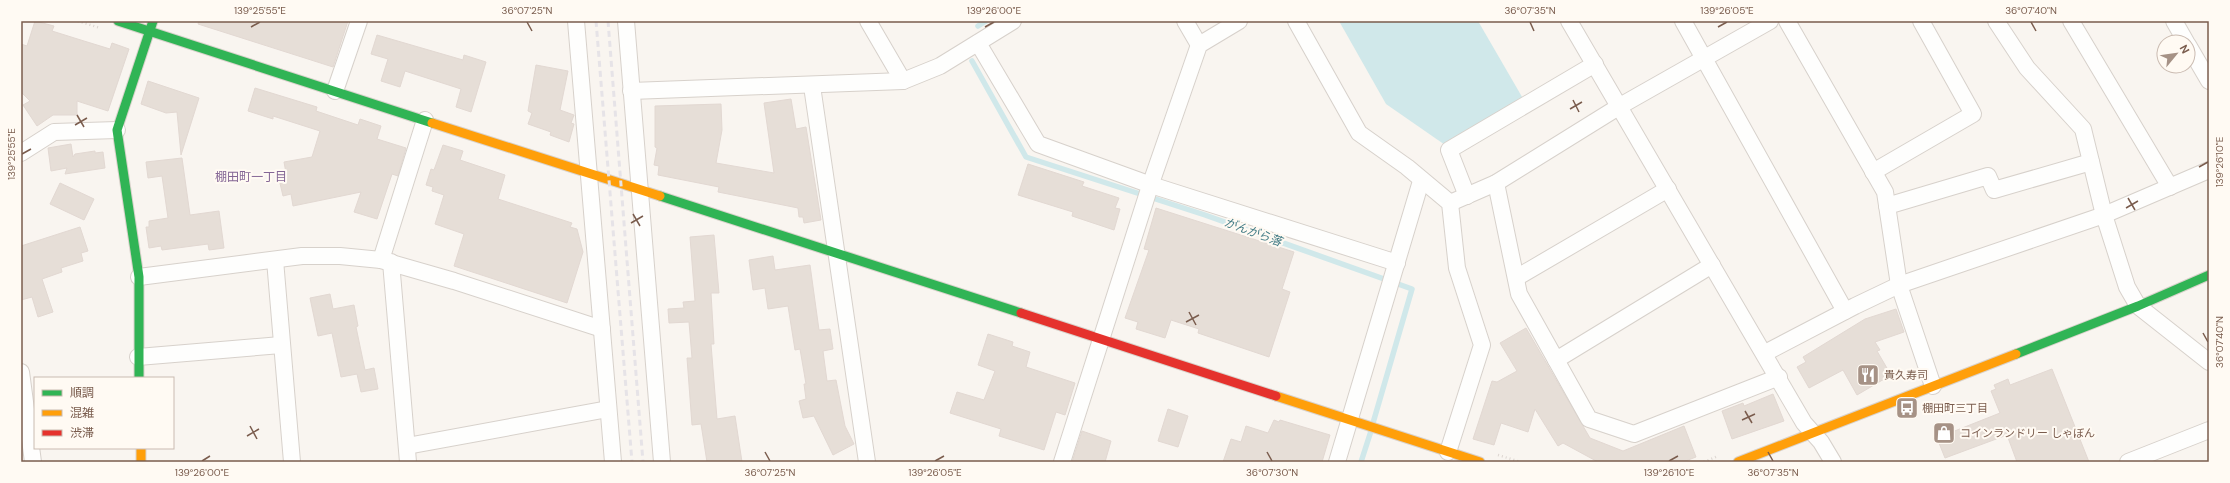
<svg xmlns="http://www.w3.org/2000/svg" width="2230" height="483" viewBox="0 0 2230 483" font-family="'DM Sans','Noto Sans JP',sans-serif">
  <rect width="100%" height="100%" fill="#f9f5f0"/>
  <polygon fill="#d0e8ea" points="1339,21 1478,21 1525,102 1448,147 1386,104"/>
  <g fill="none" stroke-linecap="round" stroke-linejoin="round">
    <g stroke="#d0e8ea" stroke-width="5.5">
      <polyline points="978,26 986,21"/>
      <polyline points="972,61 1026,157 1205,215 1412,289 1373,423"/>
      <polyline points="1361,462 1371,431"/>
    </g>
  </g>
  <g fill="#e6ded7" stroke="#e2d8d2">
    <polygon points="35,21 54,26 52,31 84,41 110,49 112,43 129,49 108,111 77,101 77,115 53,115 37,126 23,105 30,101 21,92 21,44 27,46"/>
    <polygon points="199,21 348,21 333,67 198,24"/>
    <polygon points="377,35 463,60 464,55 486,62 471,112 456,107 461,89 405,71 400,87 381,81 388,59 371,54"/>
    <polygon points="536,65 568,71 560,110 574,115 571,123 574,124 569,142 550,135 551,132 528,124 532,113 528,111"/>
    <polygon points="148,81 199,98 181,155 177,112 166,113 141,104"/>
    <polygon points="255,88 317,107 316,111 358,125 360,119 381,126 377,139 406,148 398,176 392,174 377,219 354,212 361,192 293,206 291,194 283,196 278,175 286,173 284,162 312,157 320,131 273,116 273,119 248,111"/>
    <polygon points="791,99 796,129 806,127 821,220 804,223 803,217 799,217 798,208 718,192 719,187 658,175 659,166 654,165 657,148 655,147 655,106 721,104 722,130 716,163 774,173 764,103"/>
    <polygon points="71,144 73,157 75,154 95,151 95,153 103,152 105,168 65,174 67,168 51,171 48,148"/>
    <polygon points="443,145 463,151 460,160 505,175 498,199 572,223 570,227 577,229 583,252 567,303 454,266 464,234 435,224 444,195 432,191 433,187 426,185 431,169 434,170"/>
    <polygon points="182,158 190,215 219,211 224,248 209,250 208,244 162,250 161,246 149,248 146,227 149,227 149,221 168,218 162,176 148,178 146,162"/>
    <polygon points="1028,164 1084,182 1082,186 1119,198 1115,208 1120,209 1114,230 1072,216 1073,212 1018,195"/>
    <polygon points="60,183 94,199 84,220 50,204"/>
    <polygon points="1156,208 1294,252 1282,289 1290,292 1269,357 1198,333 1199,329 1171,320 1165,338 1136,329 1138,322 1125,318 1149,250 1144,249"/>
    <polygon points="80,227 88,251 81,253 83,261 61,268 62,272 42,279 53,312 38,317 32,297 21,300 21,246"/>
    <polygon points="714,235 719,293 711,293 714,344 711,344 717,419 735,416 742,462 707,462 701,424 692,425 687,358 692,358 689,322 669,323 668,309 684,308 683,302 695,301 690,237"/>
    <polygon points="773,256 775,270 810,265 819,330 830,329 833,349 823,351 827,381 836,380 845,426 854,444 833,455 814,416 803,418 799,401 806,399 804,384 806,384 800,349 795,350 788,306 768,309 765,288 753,290 749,260"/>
    <polygon points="330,294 333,309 354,305 358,326 356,327 365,370 374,368 378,389 361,392 357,374 341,377 332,333 318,336 310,298"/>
    <polygon points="1896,309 1904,332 1875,342 1880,350 1877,351 1891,375 1857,395 1843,370 1809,388 1797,367 1806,362 1803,357 1865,319"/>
    <polygon points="1526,328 1590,438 1623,451 1684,426 1696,457 1683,462 1598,462 1563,443 1558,446 1535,409 1528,432 1501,423 1494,445 1473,439 1492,381 1497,382 1517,371 1500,343"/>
    <polygon points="988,334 1013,342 1012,346 1030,352 1026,367 1075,383 1065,415 1056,412 1044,450 999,436 1001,429 950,413 957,392 984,400 995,371 978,365"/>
    <polygon points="2052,369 2089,462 2017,462 2007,435 1945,458 1937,438 2000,413 1991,391 1996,389 1994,385 2008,379 2010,385"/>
    <polygon points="1773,394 1784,421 1732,439 1722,411 1743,403 1744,406"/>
    <polygon points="1168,409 1188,416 1178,447 1158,441"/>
    <polygon points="1274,420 1279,422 1280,420 1330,435 1322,462 1223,462 1231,439 1241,442 1246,426 1268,433"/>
    <polygon points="1082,431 1111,441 1105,462 1072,462"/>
  </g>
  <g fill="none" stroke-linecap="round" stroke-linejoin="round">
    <g stroke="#d7d1cb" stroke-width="18">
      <g id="street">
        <polyline points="576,21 613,462"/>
        <polyline points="626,21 662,462"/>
        <polyline points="868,21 903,81"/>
        <polyline points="1185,21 1199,45"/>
        <polyline points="1296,21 1359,133 1407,167 1450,203 1457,268 1482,345 1448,452"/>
        <polyline points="1569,21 1804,423 1821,442 1833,462"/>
        <polyline points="1683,21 1845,311"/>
        <polyline points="1787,21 1885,192 1899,285 1933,386"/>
        <polyline points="1996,21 2027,68 2083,129 2104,215 2127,287 2138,306 2209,362"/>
        <polyline points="2071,21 2170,187"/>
        <polyline points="2174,21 2186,42"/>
        <polyline points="978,43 1038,144 1151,185 1397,263"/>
        <polyline points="2188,45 2209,81"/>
        <polyline points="812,86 867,462"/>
        <polyline points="335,91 359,21"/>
        <polyline points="631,91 903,81 940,66 1013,21"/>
        <polyline points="21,153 54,132 117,130"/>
        <polyline points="1873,172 1973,114 1921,21"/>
        <polyline points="1496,183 1519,294 1556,360 1712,265"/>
        <polyline points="1467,196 1449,150 1595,64"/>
        <polyline points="1450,203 1496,183 1620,106 1770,21"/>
        <polyline points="1887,206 1988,176 1994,190 2091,162"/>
        <polyline points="275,260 292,462"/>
        <polyline points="381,260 425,120"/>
        <polyline points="391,262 408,462"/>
        <polyline points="139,277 302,256 340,256 381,260 454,281 602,329"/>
        <polyline points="1516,278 1668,189"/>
        <polyline points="1765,353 1855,306 1899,285 2104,215 2209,170"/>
        <polyline points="138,357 281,345"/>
        <polyline points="1556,360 1589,419 1634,434 1779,377"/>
        <polyline points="21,372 33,462"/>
        <polyline points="407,446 608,409"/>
        <polyline points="1062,462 1150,186 1199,45 1239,21"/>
        <polyline points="1337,462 1421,181"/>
        <polyline points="2128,462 2209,430"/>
      </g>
    </g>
    <g stroke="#d9d2cb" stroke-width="11">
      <g id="fast">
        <polyline points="118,21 432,123"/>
        <polyline points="660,196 1021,313"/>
        <polyline points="2016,354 2138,306 2209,275"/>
        <polyline points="139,378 139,277 117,130 153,21"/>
      </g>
    </g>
    <g stroke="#d9d2cb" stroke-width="11">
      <g id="slow">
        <polyline points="432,123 660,196"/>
        <polyline points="1276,396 1480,462"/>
        <polyline points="141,448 141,462"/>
        <polyline points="1738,462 2016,354"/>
      </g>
    </g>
    <g stroke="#d9d2cb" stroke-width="11">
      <polyline id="jam" points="1021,313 1276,396"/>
    </g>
    <g stroke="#dcd5d0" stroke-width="2.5" stroke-dasharray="1 3" stroke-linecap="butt">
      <polyline points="78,21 100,28"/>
      <polyline points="1498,455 1521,462"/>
      <polyline points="1704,462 1718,456"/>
    </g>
    <use href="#street" stroke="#fefefd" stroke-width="16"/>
    <use href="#fast" stroke="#30b455" stroke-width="9"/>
    <use href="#slow" stroke="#ff9f0a" stroke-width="9"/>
    <use href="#jam" stroke="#e5322d" stroke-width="9"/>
    <g stroke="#e6e3e7" stroke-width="3" stroke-dasharray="6 4" stroke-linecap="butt">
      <polyline points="596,21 632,462"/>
      <polyline points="608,21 643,462"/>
    </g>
  </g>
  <path fill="none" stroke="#7a5c4d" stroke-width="1.5" d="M527 22 532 31M1530 22 1534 31M2031 22 2036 31M251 27 260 22M985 27 994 22M1718 27 1727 22M1573 100 1579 112M1570 109 1582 102M77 115 84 127M75 125 87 118M22 154 31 149M2199 167 2208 162M2128 198 2135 210M2126 208 2138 201M633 214 640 226M631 223 643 216M1189 312 1196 325M1186 322 1199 315M2203 333 2208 342M1745 411 1752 423M1742 420 1755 414M250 426 257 439M247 436 259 429M765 452 770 461M1267 452 1272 461M1768 452 1773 461M202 461 210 456M935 461 944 456M1669 461 1678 456"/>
  <defs>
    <g id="restaurant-square" transform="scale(1.15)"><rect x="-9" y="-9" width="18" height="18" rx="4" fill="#a69286" stroke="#fffaf3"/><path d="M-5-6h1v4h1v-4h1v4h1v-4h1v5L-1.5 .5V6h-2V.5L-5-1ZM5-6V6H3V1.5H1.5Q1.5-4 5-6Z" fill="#fff"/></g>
    <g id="bus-square" transform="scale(1.15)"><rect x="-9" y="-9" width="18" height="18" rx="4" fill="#a69286" stroke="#fffaf3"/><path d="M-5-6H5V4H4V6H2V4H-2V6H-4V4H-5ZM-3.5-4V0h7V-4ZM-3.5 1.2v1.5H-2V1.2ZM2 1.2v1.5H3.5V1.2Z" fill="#fff"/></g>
    <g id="shop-square" transform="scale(1.15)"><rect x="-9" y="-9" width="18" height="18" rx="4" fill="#a69286" stroke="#fffaf3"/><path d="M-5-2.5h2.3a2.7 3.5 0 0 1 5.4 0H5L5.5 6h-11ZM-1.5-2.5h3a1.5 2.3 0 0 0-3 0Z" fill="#fff"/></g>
  </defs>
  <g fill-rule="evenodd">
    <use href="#restaurant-square" x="1868" y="375"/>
    <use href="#bus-square" x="1907" y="408"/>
    <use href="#shop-square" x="1944" y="433"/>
  </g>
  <g text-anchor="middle" stroke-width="4" stroke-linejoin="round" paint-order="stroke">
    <g font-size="11" fill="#7a5c4d" stroke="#fffaf3" text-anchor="start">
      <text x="1884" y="379">貴久寿司</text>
      <text x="1922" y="412">棚田町三丁目</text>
      <text x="1960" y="437">コインランドリー しゃぼん</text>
    </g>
    <g font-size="12" fill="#846695" stroke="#fffaf3">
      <text x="251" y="181">棚田町一丁目</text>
    </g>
    <g font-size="12" font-style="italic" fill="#437c86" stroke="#fffaf3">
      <text transform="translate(1253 232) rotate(20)" y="4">がんがら落</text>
    </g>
  </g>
  <rect width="2230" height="483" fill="none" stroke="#fffaf3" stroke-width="44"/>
  <rect x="34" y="377" width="140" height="72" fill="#fffaf3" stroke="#cabbb1"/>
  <rect x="42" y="390" width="20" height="6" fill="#30b455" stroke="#cabbb1"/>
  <text x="70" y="397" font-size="12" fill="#7a5c4d">順調</text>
  <rect x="42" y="410" width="20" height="6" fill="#ff9f0a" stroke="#cabbb1"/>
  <text x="70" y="417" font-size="12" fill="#7a5c4d">混雑</text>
  <rect x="42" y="430" width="20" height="6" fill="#e5322d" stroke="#cabbb1"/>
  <text x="70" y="437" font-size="12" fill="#7a5c4d">渋滞</text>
  <g transform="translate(2176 54) rotate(61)"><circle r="19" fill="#fffaf3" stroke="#cabbb1"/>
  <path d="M0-3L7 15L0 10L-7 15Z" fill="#a69286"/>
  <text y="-6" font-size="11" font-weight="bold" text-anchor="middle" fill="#7a5c4d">N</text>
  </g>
  <rect x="22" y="22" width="2186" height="439" fill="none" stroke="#7a5c4d" stroke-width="1.5"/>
  <g font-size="10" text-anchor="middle" fill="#7a5c4d">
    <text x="260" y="14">139°25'55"E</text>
    <text x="527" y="14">36°07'25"N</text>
    <text x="994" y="14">139°26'00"E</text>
    <text x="1530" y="14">36°07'35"N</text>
    <text x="1727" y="14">139°26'05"E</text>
    <text x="2031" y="14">36°07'40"N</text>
    <text transform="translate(11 154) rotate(-90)" y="4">139°25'55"E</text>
    <text transform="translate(2219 162) rotate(-90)" y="4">139°26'10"E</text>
    <text transform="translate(2219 342) rotate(-90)" y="4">36°07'40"N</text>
    <text x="202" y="476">139°26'00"E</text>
    <text x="770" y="476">36°07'25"N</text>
    <text x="935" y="476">139°26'05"E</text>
    <text x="1272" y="476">36°07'30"N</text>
    <text x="1669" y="476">139°26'10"E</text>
    <text x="1773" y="476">36°07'35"N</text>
  </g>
</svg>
